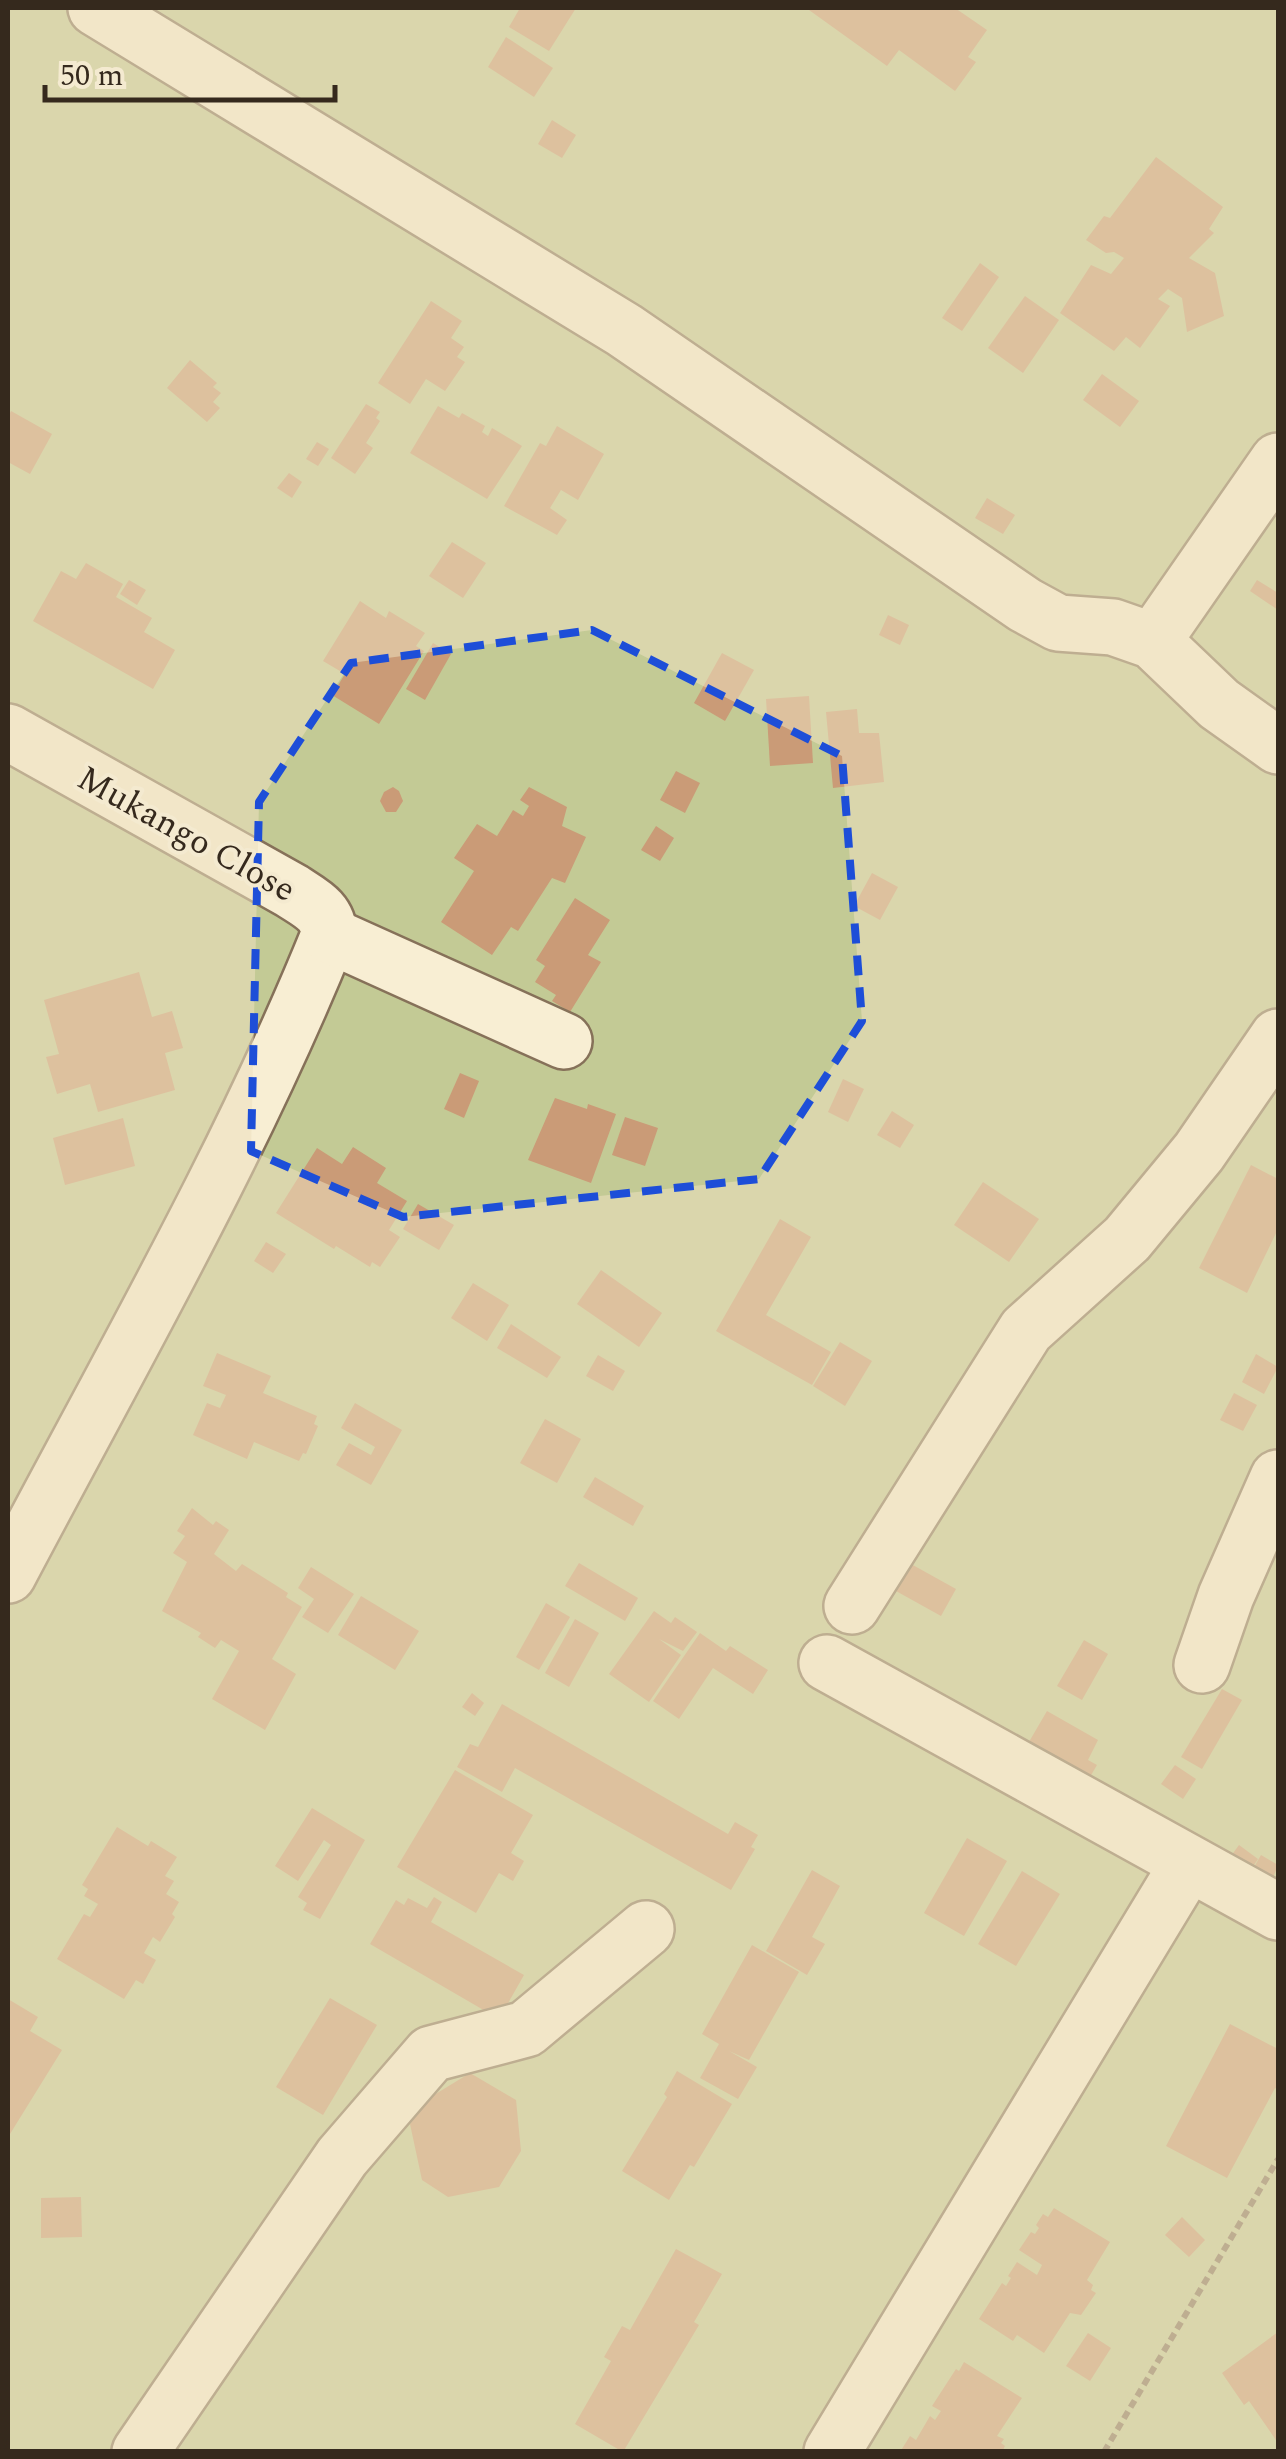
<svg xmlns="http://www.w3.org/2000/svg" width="1286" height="2459" viewBox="0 0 1286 2459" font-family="Spectral,serif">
  <rect width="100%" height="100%" fill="#ede0c0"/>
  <rect fill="#c3ca95" x="8" y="8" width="1270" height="2443"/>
  <g fill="#ca9b77">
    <polygon points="520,8 576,8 549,51 509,27"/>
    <polygon points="811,8 955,8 987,30 968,57 976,62 955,91 899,50 887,66 809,10"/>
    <polygon points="506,37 553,68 534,97 488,67"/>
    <polygon points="552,120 576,135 562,158 538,144"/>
    <polygon points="1156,157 1223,207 1209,229 1214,233 1189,258 1215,273 1224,316 1187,332 1182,298 1168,289 1158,299 1170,306 1140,348 1126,337 1114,351 1060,313 1091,265 1111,274 1124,258 1114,252 1106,253 1086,240 1104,216 1110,218"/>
    <polygon points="980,263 999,277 962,331 942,318"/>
    <polygon points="1025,296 1059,320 1023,373 988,348"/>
    <polygon points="431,301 462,321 451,338 464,347 457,357 465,362 445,391 426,379 410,404 378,383"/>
    <polygon points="190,360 217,383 213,387 221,393 213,402 220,408 207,422 167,388"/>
    <polygon points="1102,374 1139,401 1120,427 1083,400"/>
    <polygon points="366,404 380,412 376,418 380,421 366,443 373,448 355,474 331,458"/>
    <polygon points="438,406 459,418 462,413 485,426 482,432 488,436 492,428 522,446 487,499 410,453"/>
    <polygon points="11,411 52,434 30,474 8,462 8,417"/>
    <polygon points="557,426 604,454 578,500 561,490 550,508 567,520 557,535 504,506 540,443 546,446"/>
    <polygon points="317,442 329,449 318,466 306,459"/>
    <polygon points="289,473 302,482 292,498 277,488"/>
    <polygon points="987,498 1015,515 1003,534 975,518"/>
    <polygon points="452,542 486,563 463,598 429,576"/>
    <polygon points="86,563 123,584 116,597 152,618 144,632 175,650 153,689 33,621 61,571 76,579"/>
    <polygon points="129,580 146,590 137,605 120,594"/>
    <polygon points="1257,580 1278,593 1278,610 1250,591"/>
    <polygon points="360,601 386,618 389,611 425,633 416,646 424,651 379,724 332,695 345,674 323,661"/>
    <polygon points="888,615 909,625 900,645 879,635"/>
    <polygon points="433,643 451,654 425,700 406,689"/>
    <polygon points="722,653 754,670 725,721 694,703"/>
    <polygon points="809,696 813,763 770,766 766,699"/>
    <polygon points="857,709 859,733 879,733 884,782 833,788 826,712"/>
    <polygon points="676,771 700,783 685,813 660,800"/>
    <polygon points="393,787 399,791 403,801 396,812 386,812 380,801 384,792"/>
    <polygon points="529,787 567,807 562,826 586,837 565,883 552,878 518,931 511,927 492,955 441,922 474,871 454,858 477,824 497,836 513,810 523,816 529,806 520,800"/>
    <polygon points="656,826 674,838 660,861 641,850"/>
    <polygon points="872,873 898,887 880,920 854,906"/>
    <polygon points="575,898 610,920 588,955 601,962 570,1012 552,1001 556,995 535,982 545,966 536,960"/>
    <polygon points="139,972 152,1017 172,1011 183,1048 165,1053 175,1090 98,1112 90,1084 57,1094 46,1057 59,1054 44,1000"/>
    <polygon points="460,1073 479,1081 464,1118 444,1109"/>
    <polygon points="843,1079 864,1089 848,1122 828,1112"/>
    <polygon points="555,1098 587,1109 588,1104 616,1114 591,1183 528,1160"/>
    <polygon points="892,1111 914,1125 900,1148 877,1135"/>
    <polygon points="625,1117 658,1128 645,1166 612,1155"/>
    <polygon points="123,1118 135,1166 65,1185 53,1138"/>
    <polygon points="353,1147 386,1168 377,1183 407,1201 389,1230 400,1237 380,1267 372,1262 370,1267 336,1246 334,1249 276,1213 317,1148 342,1164"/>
    <polygon points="1251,1165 1278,1179 1278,1229 1247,1293 1199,1268"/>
    <polygon points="983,1182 1039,1219 1009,1262 954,1225"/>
    <polygon points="418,1204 454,1225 439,1250 403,1229"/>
    <polygon points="780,1219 811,1237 766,1315 831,1352 812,1385 716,1331"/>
    <polygon points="266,1242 286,1254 273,1273 254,1261"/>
    <polygon points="601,1270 662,1313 639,1347 577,1304"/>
    <polygon points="473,1283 509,1305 487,1341 451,1318"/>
    <polygon points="511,1324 561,1357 547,1378 497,1348"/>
    <polygon points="840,1342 872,1361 845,1406 813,1386"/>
    <polygon points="217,1353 271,1376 263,1393 317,1416 314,1424 318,1426 306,1454 303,1453 299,1461 254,1442 247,1459 193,1435 207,1403 220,1408 226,1395 203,1386"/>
    <polygon points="1256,1354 1278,1367 1264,1394 1242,1382"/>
    <polygon points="598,1355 625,1371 613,1391 586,1376"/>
    <polygon points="1234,1393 1257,1405 1243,1431 1220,1420"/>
    <polygon points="355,1403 402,1430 371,1485 336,1465 349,1443 371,1455 375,1447 341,1428"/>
    <polygon points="545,1419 581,1439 557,1483 520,1463"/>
    <polygon points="595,1477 644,1506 633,1526 583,1497"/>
    <polygon points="192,1508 213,1525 216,1521 229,1530 214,1554 236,1571 242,1564 288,1593 286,1597 302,1607 272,1659 296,1674 265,1730 212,1699 239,1651 221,1640 215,1648 198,1637 201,1633 162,1611 187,1562 173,1553 185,1536 177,1531"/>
    <polygon points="579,1563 638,1598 625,1621 565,1586"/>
    <polygon points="911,1564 956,1589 941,1616 896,1591"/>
    <polygon points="311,1567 354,1594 328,1633 302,1617 314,1599 298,1588"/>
    <polygon points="361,1596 419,1631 395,1670 338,1635"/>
    <polygon points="546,1603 570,1617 539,1670 516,1657"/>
    <polygon points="654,1611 671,1623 675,1617 697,1632 683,1651 659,1639 681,1655 649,1702 609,1674"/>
    <polygon points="575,1619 599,1633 569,1687 545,1673"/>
    <polygon points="700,1633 726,1651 730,1646 768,1670 753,1694 713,1668 679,1719 653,1701"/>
    <polygon points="1084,1640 1108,1654 1082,1700 1057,1686"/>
    <polygon points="1222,1689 1242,1700 1202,1769 1181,1757"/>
    <polygon points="472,1693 484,1703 475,1716 462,1707"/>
    <polygon points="502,1704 728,1834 735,1822 758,1835 751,1847 755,1849 731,1890 515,1768 502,1792 457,1767 470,1744 478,1747"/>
    <polygon points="1047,1711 1098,1740 1088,1760 1097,1765 1087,1782 1026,1747"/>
    <polygon points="1175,1765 1196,1779 1183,1799 1161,1784"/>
    <polygon points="455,1770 533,1815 511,1853 524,1861 513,1881 499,1873 476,1913 397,1867"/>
    <polygon points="312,1808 365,1840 320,1919 303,1910 307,1903 298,1897 331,1845 324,1840 298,1881 275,1866"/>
    <polygon points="117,1827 148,1846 151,1841 177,1857 165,1876 174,1881 166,1894 179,1902 172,1914 175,1917 160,1942 153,1937 144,1953 156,1960 143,1984 136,1980 124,1999 57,1959 84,1914 90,1917 98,1904 84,1896 88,1889 82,1885"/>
    <polygon points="967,1838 1007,1861 964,1936 924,1913"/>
    <polygon points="1239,1845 1258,1859 1248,1874 1228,1860"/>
    <polygon points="1261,1855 1278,1865 1269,1888 1249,1876"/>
    <polygon points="812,1870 840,1886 812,1937 825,1944 807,1975 766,1951"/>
    <polygon points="1022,1871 1060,1894 1016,1966 978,1944"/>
    <polygon points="434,1897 442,1902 431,1922 524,1975 499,2019 370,1944 396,1900 404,1905 408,1898 427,1908"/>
    <polygon points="752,1945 799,1972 749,2060 729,2051 757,2067 738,2099 700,2078 719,2044 702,2034"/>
    <polygon points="330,1998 377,2025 323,2115 276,2087"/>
    <polygon points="8,1999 38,2017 30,2031 62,2050 10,2134 8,2132"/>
    <polygon points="1230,2024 1278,2049 1278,2090 1275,2088 1227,2178 1166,2146"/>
    <polygon points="677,2071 732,2104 694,2167 690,2165 669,2200 622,2171 667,2097 664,2094"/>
    <polygon points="470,2073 516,2100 521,2151 499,2187 448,2197 422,2180 410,2124 429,2098"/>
    <polygon points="81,2197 82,2237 41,2238 41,2198"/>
    <polygon points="1054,2208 1110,2242 1087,2280 1093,2285 1091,2290 1096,2293 1081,2315 1070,2313 1044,2353 1017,2335 1013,2341 979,2319 1002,2283 1006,2286 1011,2278 1008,2276 1017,2262 1037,2275 1042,2265 1019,2250 1031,2232 1035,2234 1039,2228 1036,2225 1043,2214 1048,2217"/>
    <polygon points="1182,2217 1205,2240 1189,2257 1165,2235"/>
    <polygon points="676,2249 722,2274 694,2322 699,2325 623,2452 575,2424 611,2361 604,2357 622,2326 630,2330"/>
    <polygon points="1278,2332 1278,2443 1249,2401 1244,2405 1222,2373"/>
    <polygon points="1088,2333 1111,2348 1090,2381 1066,2366"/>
    <polygon points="964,2362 1022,2398 997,2436 1004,2439 1001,2443 1005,2446 1002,2452 900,2452 910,2436 916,2440 930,2416 935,2420 941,2411 932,2406 956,2369 959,2371"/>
  </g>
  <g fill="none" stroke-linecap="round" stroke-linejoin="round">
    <g stroke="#867159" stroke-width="60">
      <g id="minor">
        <polyline points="96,8 624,330 1025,605 1058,623 1113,627 1153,641 1219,704 1278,746"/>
        <polyline points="1153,641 1278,461"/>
        <path d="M8 732 292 891C310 903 329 911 329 935 241 1153 118 1366 8 1575"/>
        <polyline points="329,935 564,1041"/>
        <polyline points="852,1606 1026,1330 1127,1239 1199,1152 1278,1037"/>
        <polyline points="827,1663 1278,1912"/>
        <polyline points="1202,1665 1226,1596 1278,1478"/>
        <polyline points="140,2452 342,2157 431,2054 526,2029 646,1929"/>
        <polyline points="832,2452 1188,1864"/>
      </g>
    </g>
    <polyline stroke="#867159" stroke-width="6" stroke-dasharray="8 5" stroke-linecap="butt" points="1104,2452 1278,2159"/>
    <use href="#minor" stroke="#f8eed3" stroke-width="55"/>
  </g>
  <path d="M0 0H1286V2459H0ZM592 630 842 756 862 1021 759 1179 403 1217 251 1151 259 802 351 663Z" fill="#ede0c0" fill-opacity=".55" fill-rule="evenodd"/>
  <path fill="none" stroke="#1d4ed8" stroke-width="8" stroke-dasharray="20 12" stroke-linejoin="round" d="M592 630 842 756 862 1021 759 1179 403 1217 251 1151 259 802 351 663Z"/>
  <g text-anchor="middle" stroke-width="8" stroke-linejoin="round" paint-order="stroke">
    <g font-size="35" fill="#35291d" stroke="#f4ead0">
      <text transform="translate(187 833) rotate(29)" y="12">Mukango Close</text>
    </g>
  </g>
  <rect width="1286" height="2459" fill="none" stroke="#35291d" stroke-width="20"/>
  <path d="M45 85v15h290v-15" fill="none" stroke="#35291d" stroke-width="5"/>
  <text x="60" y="85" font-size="30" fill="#35291d" stroke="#f4ead0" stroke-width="8" paint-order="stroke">50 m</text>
</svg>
